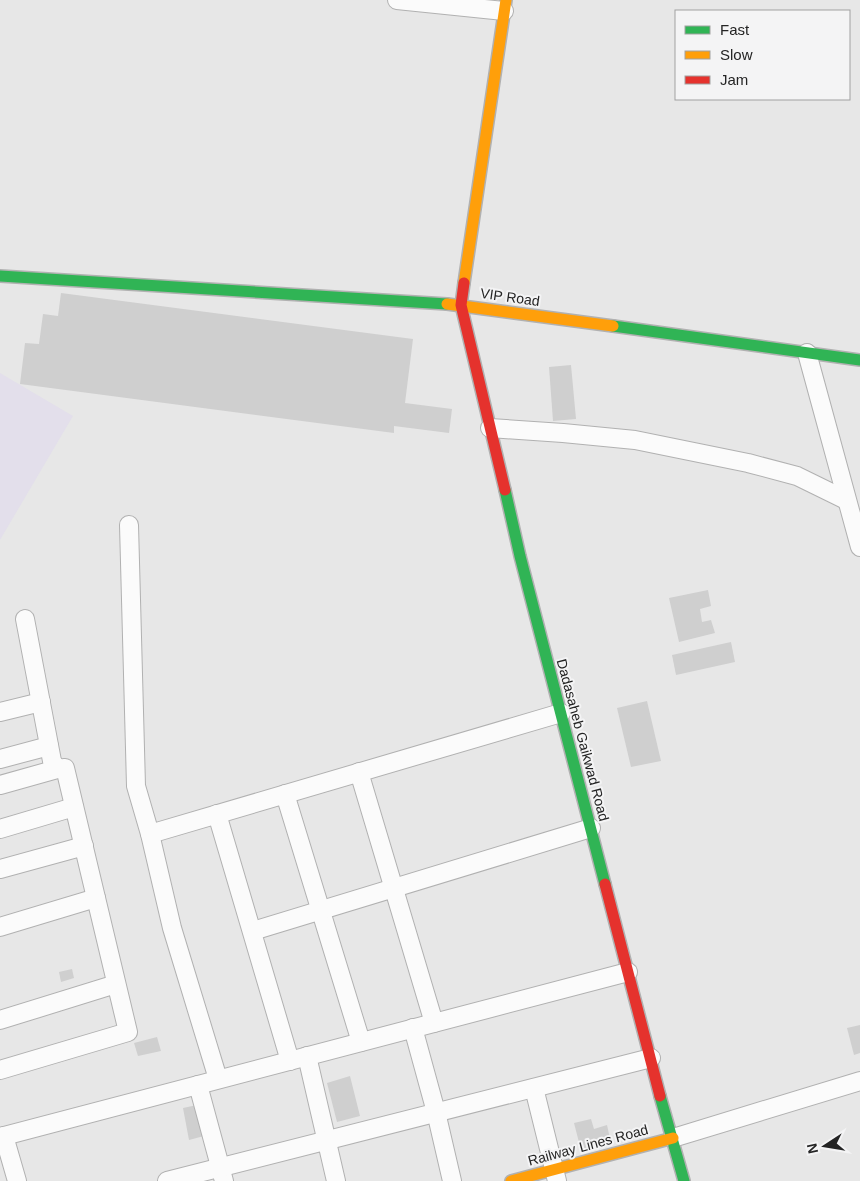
<svg xmlns="http://www.w3.org/2000/svg" width="860" height="1181" viewBox="0 0 860 1181" font-family="Arial,sans-serif">
  <rect width="100%" height="100%" fill="#e7e7e7"/>
  <polygon fill="#e3dfeb" points="0,373 73,416 0,540"/>
  <g fill="#cfcfcf">
    <polygon points="61,293 413,339 405,403 452,409 449,433 394,426 394,433 20,384 25,343 39,344 43,314 58,316"/>
    <polygon points="571,365 576,419 553,421 549,367"/>
    <polygon points="708,590 711,606 700,609 702,622 711,620 715,633 679,642 669,598"/>
    <polygon points="731,642 735,662 676,675 672,655"/>
    <polygon points="647,701 661,761 631,767 617,708"/>
    <polygon points="72,969 74,978 61,982 59,972"/>
    <polygon points="860,1025 860,1053 854,1055 847,1028"/>
    <polygon points="157,1037 161,1051 138,1056 134,1043"/>
    <polygon points="350,1076 360,1116 337,1122 327,1083"/>
    <polygon points="197,1105 204,1136 189,1140 183,1108"/>
    <polygon points="591,1119 594,1129 607,1125 611,1143 581,1150 574,1123"/>
  </g>
  <g fill="none" stroke-linecap="round" stroke-linejoin="round">
    <g stroke="#b1b1b1" stroke-width="20">
      <g id="street">
        <polyline points="397,0 504,11"/>
        <polyline points="807,353 860,547"/>
        <polyline points="490,428 563,433 635,440 748,463 797,476 846,500"/>
        <polyline points="129,525 136,786 150,834 172,928 218,1079"/>
        <polyline points="0,712 41,702"/>
        <polyline points="0,759 49,746"/>
        <polyline points="359,772 434,1023"/>
        <polyline points="0,785 57,769"/>
        <polyline points="285,794 361,1042"/>
        <polyline points="217,814 290,1061"/>
        <polyline points="0,829 74,807"/>
        <polyline points="150,834 561,713"/>
        <polyline points="0,869 84,846"/>
        <polyline points="0,927 96,898"/>
        <polyline points="253,931 591,828"/>
        <polyline points="0,1020 116,984"/>
        <polyline points="413,1028 436,1112 452,1181"/>
        <polyline points="307,1056 336,1181"/>
        <polyline points="0,1070 128,1032 65,768 57,769 52,761 25,619"/>
        <polyline points="198,1085 224,1181"/>
        <polyline points="534,1088 557,1181"/>
        <polyline points="4,1136 17,1181"/>
        <polyline points="0,1137 628,972"/>
        <polyline points="673,1138 860,1081"/>
        <polyline points="167,1181 651,1058"/>
      </g>
    </g>
    <g stroke="#b1b1b1" stroke-width="14">
      <g id="fast">
        <polyline points="0,276 447,304"/>
        <polyline points="613,326 860,360"/>
        <polyline points="505,490 520,556 605,884"/>
        <polyline points="660,1096 684,1181"/>
      </g>
    </g>
    <g stroke="#b1b1b1" stroke-width="14">
      <g id="slow">
        <polyline points="464,283 506,0"/>
        <polyline points="447,304 613,326"/>
        <polyline points="511,1181 673,1138"/>
      </g>
    </g>
    <g stroke="#b1b1b1" stroke-width="14">
      <g id="jam">
        <polyline points="464,283 461,305 505,490"/>
        <polyline points="605,884 660,1096"/>
      </g>
    </g>
    <use href="#street" stroke="#fbfbfb" stroke-width="18"/>
    <use href="#fast" stroke="#30b455" stroke-width="11"/>
    <use href="#slow" stroke="#ff9f0a" stroke-width="11"/>
    <use href="#jam" stroke="#e5322d" stroke-width="11"/>
  </g>
  <g text-anchor="middle" stroke-width="4" stroke-linejoin="round" paint-order="stroke">
    <g font-size="14" fill="#242424" stroke="#f4f4f5">
      <text transform="translate(510 297) rotate(8)" y="5">VIP Road</text>
      <text transform="translate(583 740) rotate(75)" y="5">Dadasaheb Gaikwad Road</text>
      <text transform="translate(588 1145) rotate(-15)" y="5">Railway Lines Road</text>
    </g>
  </g>
  <rect x="675" y="10" width="175" height="90" fill="#f4f4f5" stroke="#a1a1a1"/>
  <rect x="685" y="26" width="25" height="8" fill="#30b455" stroke="#a1a1a1"/>
  <text x="720" y="35" font-size="15" fill="#242424">Fast</text>
  <rect x="685" y="51" width="25" height="8" fill="#ff9f0a" stroke="#a1a1a1"/>
  <text x="720" y="60" font-size="15" fill="#242424">Slow</text>
  <rect x="685" y="76" width="25" height="8" fill="#e5322d" stroke="#a1a1a1"/>
  <text x="720" y="85" font-size="15" fill="#242424">Jam</text>
  <g transform="translate(825 1146) rotate(258)" stroke="#f4f4f5" stroke-width="4" paint-order="stroke">
  <path d="M0-4L9 19L0 12L-9 19Z" fill="#242424"/>
  <text y="-8" font-size="14" font-weight="bold" text-anchor="middle" fill="#242424">N</text>
  </g>
</svg>
